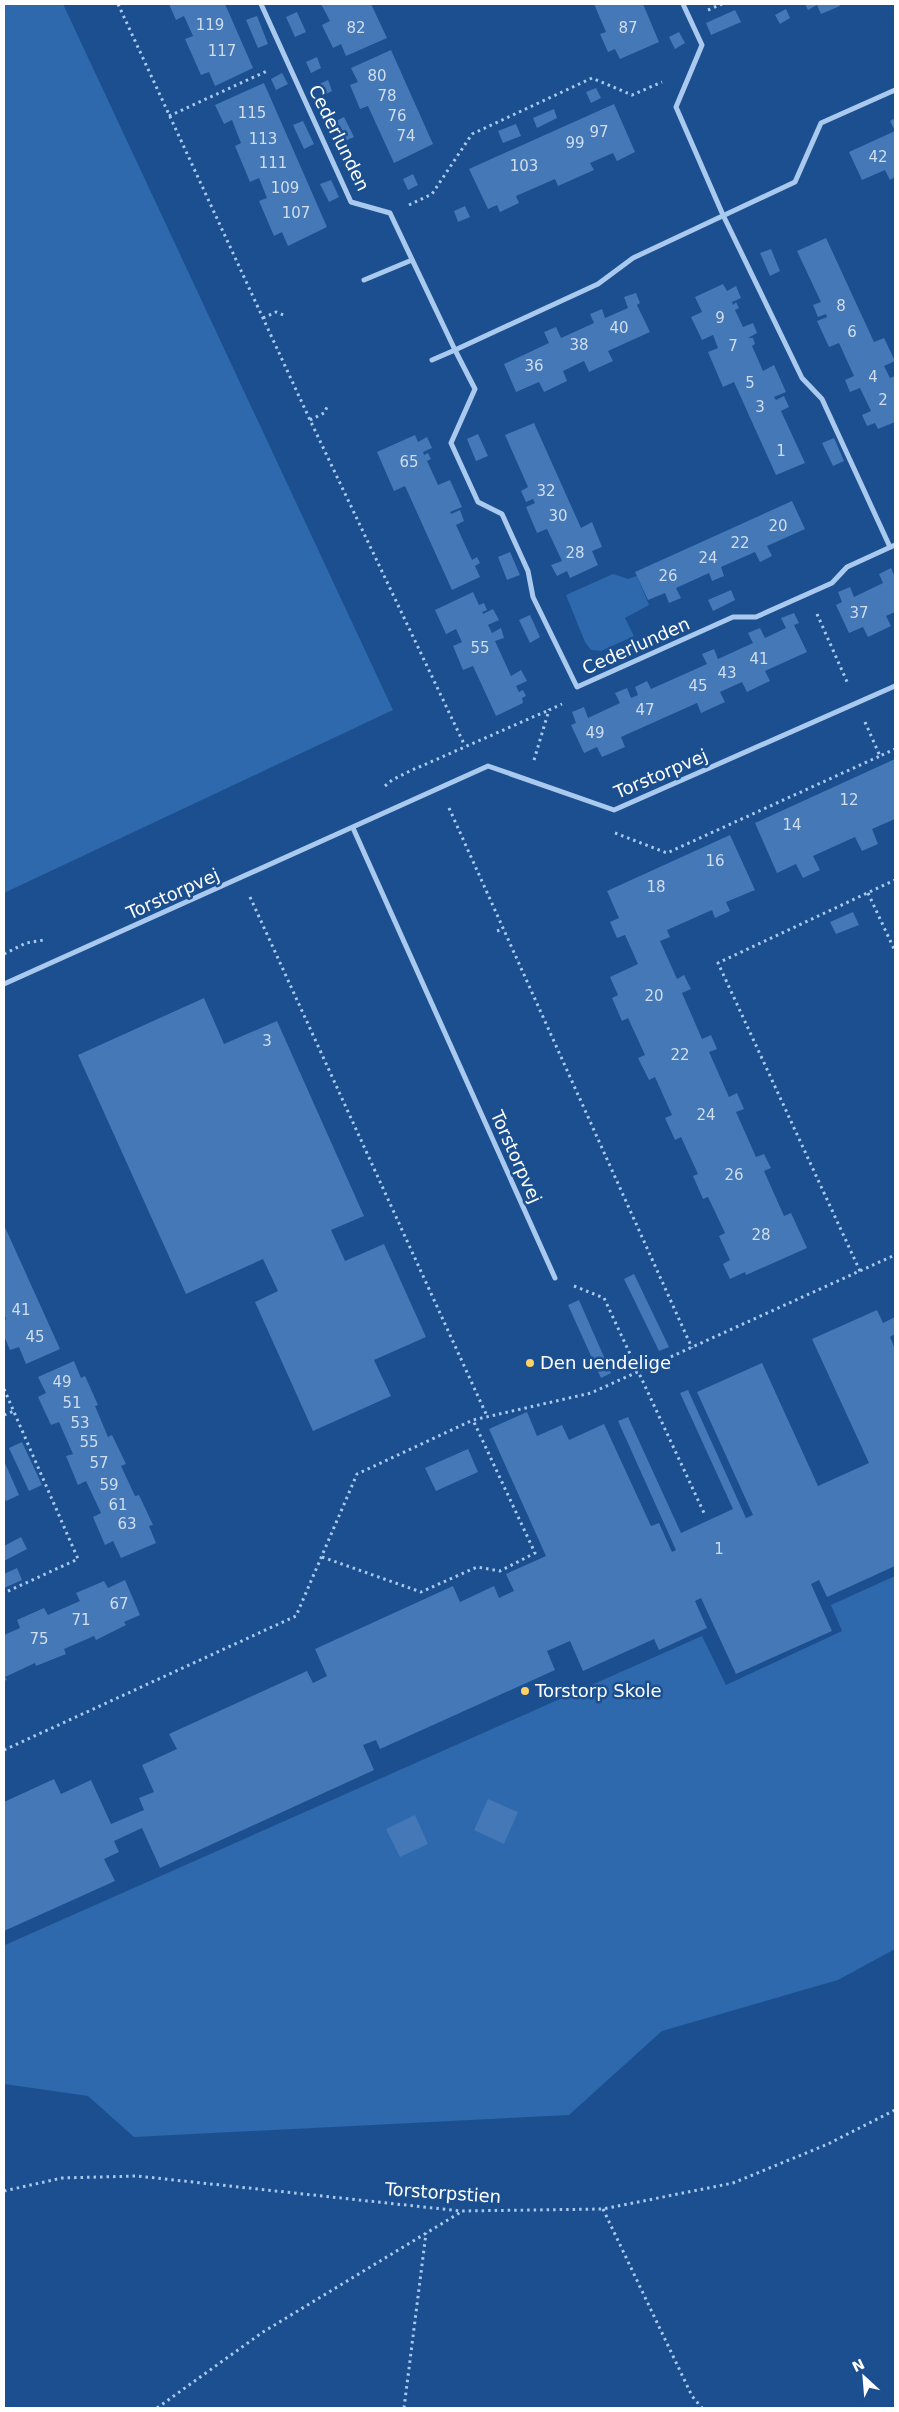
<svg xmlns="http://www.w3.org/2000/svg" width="899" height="2412" viewBox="0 0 899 2412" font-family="'DejaVu Sans',sans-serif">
  <rect width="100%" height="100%" fill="#1b4f8f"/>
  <g fill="#2e69ad">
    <polygon points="4,4 63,4 393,710 4,893"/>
    <polygon points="613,574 628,579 637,576 649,605 625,618 634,636 601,651 591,650 585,642 566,595"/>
    <polygon points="895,1576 895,1949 838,1980 662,2031 569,2115 134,2137 88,2096 4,2084 5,1945 702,1636 726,1685 842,1631 831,1605"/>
  </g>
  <g fill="#4478b7">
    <polygon points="169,4 225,4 253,68 215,86 209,72 201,75 185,39 193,36 184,16 176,20"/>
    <polygon points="321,4 371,4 387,38 346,56 341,44 333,48 322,25 330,21"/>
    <polygon points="594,4 643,4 659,42 620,59 615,49 608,52 600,34 606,32"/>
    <polygon points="805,4 839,4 840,6 821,14 817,5 808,10"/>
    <polygon points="786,9 790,18 780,24 775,15"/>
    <polygon points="735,10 741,22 711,35 706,23"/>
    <polygon points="297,12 306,32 295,37 286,17"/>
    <polygon points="257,16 268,44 258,48 246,20"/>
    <polygon points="679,32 685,43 675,49 669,37"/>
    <polygon points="391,50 433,144 394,163 368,106 360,109 350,85 358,82 351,68"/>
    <polygon points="317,57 321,68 311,73 306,62"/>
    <polygon points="282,73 288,84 276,90 271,79"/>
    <polygon points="328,80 332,91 322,96 317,85"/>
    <polygon points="264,83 327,227 288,246 282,232 274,236 259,201 267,198 259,178 250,182 235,146 241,143 232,120 224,124 215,105"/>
    <polygon points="596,88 601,98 591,103 586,92"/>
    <polygon points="614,104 635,152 617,161 613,153 590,163 594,170 558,186 555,179 516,196 519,203 500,212 497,205 488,209 469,169"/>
    <polygon points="554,109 557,118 537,128 533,118"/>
    <polygon points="344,117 354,137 343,142 334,122"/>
    <polygon points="895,118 895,177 890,180 885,170 862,180 849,152 895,131 890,121"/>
    <polygon points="303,121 314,144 304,149 293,125"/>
    <polygon points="516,124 521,136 503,143 498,131"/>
    <polygon points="413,174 418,185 408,190 403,179"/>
    <polygon points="331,180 339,197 329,202 320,184"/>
    <polygon points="465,206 470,217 458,222 454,211"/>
    <polygon points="826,238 874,342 884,338 895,361 884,366 890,378 895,376 895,422 878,429 875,423 867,426 862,415 871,411 860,388 850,392 845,380 854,376 839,343 829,347 817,321 827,317 826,314 818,317 813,305 821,302 797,251"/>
    <polygon points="771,249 780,271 770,276 760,253"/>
    <polygon points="723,284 727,291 736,286 741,298 732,302 733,305 736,302 739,308 735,310 743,327 753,323 757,333 748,338 753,338 755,344 752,346 763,371 774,365 786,392 774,397 776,400 784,396 789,407 781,411 805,463 776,475 734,382 723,387 708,352 718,348 713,335 702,340 691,317 702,312 695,297"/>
    <polygon points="636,293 640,303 637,305 650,332 608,351 613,361 589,372 584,361 563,371 567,381 544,392 539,382 516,392 504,364 549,343 544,332 556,327 561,338 594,323 590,314 602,309 605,318 628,308 624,297"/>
    <polygon points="534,423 581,528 592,522 602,547 592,551 598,565 570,578 567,571 557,576 551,565 562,561 547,529 537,533 526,507 535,503 533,499 526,502 521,491 528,487 505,435"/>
    <polygon points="478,434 488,456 476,461 467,439"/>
    <polygon points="415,435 418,442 427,437 432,448 423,452 424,455 428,453 431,459 427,461 438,485 450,480 462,507 450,512 451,514 460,510 464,521 456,525 472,560 477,557 480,563 475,566 480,577 452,590 405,486 394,491 377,452"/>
    <polygon points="834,438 844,461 833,466 822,443"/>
    <polygon points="792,501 805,529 767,546 772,556 760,562 755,552 721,567 724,576 712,581 709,573 676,588 681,598 669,603 665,593 648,600 635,572"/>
    <polygon points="510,552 520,575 507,580 498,557"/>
    <polygon points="891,568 895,577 895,612 886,616 891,626 868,637 863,627 849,633 836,605 842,602 838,592 850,587 854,597 883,583 879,574"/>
    <polygon points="731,590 735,600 713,611 708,600"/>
    <polygon points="473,592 479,605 484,603 487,610 482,612 483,614 493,609 499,620 488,625 492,633 501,628 504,638 495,641 511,676 521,670 527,681 516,686 519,692 523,690 526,696 522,698 523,703 496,716 473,666 463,670 453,646 462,642 456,629 446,634 435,610"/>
    <polygon points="794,613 799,623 794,625 807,652 765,671 770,681 747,692 742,682 720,692 725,702 701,713 697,703 621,737 625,747 602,757 597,747 584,753 571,725 576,723 572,712 584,707 588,718 620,703 615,693 627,688 631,698 638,695 635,687 647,681 651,689 707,664 702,654 714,649 718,659 753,643 748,633 760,628 765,638 786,628 781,618"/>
    <polygon points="530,615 540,637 530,643 519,620"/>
    <polygon points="895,759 895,819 872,829 878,844 862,851 855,837 813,856 820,870 803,878 796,864 777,873 755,823"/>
    <polygon points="730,835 755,890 726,902 730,911 715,918 712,910 667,930 670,937 660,941 677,979 684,975 691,989 682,993 702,1039 711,1035 717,1049 709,1052 729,1097 737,1093 744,1109 736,1112 756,1157 764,1154 771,1168 764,1171 784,1216 791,1213 807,1248 746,1275 745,1272 730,1279 723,1264 730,1260 719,1236 725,1233 708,1197 703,1199 693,1176 698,1174 681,1137 675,1140 665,1118 672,1115 655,1077 649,1080 638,1058 645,1055 628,1018 622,1021 612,998 618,995 610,977 638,964 625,935 617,938 610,922 619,918 607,891"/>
    <polygon points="853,912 859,925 836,934 830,922"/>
    <polygon points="204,998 224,1044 277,1021 364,1216 331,1230 345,1261 384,1244 426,1337 374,1360 391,1396 313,1431 255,1302 278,1291 263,1259 186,1294 78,1055"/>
    <polygon points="4,1225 60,1349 26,1364 19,1347 10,1350 4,1336 4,1320 6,1319 4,1314"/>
    <polygon points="634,1274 669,1347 659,1351 624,1279"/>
    <polygon points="579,1300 611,1373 601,1378 568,1305"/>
    <polygon points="877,1310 883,1323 895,1317 895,1334 890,1337 895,1349 895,1566 827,1597 819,1580 811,1584 832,1631 736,1674 701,1598 695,1601 707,1628 659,1650 654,1639 583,1671 570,1641 547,1651 555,1670 380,1749 376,1740 363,1745 374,1770 160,1868 142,1828 114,1841 119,1852 104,1859 115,1881 4,1931 4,1802 54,1779 61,1794 91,1780 111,1824 144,1810 139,1798 154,1792 142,1765 177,1749 169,1734 307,1671 313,1683 327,1676 315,1649 453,1586 460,1602 494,1586 499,1598 514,1591 506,1574 546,1556 489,1429 527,1412 537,1436 562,1425 569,1440 604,1424 651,1526 659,1523 672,1552 676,1550 618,1421 628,1417 681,1533 733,1509 680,1393 688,1390 746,1518 753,1515 697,1392 762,1363 818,1486 869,1463 812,1339"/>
    <polygon points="74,1361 81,1378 85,1376 98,1405 95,1406 108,1437 112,1435 126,1464 121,1466 135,1496 139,1495 153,1525 149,1526 156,1543 121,1558 113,1541 105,1545 93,1517 101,1513 86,1481 78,1485 66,1456 73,1454 59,1422 51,1425 38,1397 46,1393 38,1377"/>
    <polygon points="22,1442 42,1485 29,1491 9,1448"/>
    <polygon points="468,1449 478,1472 436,1491 425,1468"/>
    <polygon points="4,1461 19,1495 6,1501 4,1497"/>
    <polygon points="21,1537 27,1549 4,1561 4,1546"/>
    <polygon points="17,1568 22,1580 4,1588 4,1574"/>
    <polygon points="125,1580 140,1615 124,1622 126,1625 96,1640 94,1636 64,1649 66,1654 36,1666 35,1663 5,1677 7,1680 4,1681 4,1635 20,1628 17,1620 44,1608 48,1615 80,1601 76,1593 104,1581 108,1588"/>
    <polygon points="488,1799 518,1812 504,1844 474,1830"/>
    <polygon points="415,1815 428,1844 400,1857 386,1829"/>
  </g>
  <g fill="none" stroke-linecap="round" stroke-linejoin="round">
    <g stroke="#a9c9ee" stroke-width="3" stroke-dasharray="2.5 4" stroke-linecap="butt">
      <polyline points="118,4 310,420 465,746"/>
      <polyline points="708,10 722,4"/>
      <polyline points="169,116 267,71"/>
      <polyline points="409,205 432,194 472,134 592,78 632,95 662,82"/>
      <polyline points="263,318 276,312 286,316"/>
      <polyline points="310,420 324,413 327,407"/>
      <polyline points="817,614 848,684"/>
      <polyline points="865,722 880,756 895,749"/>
      <polyline points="534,760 549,710 562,704"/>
      <polyline points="385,786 392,780 410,771 549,710"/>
      <polyline points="449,808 692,1348"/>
      <polyline points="615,833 667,853 880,756"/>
      <polyline points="868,893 895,951"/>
      <polyline points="250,897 487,1416"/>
      <polyline points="497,931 503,929"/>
      <polyline points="4,954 26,943 44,940"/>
      <polyline points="860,1271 718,963 895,880"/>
      <polyline points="574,1286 604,1298 705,1515"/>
      <polyline points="4,1389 78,1559 4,1593"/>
      <polyline points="4,1415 14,1411"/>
      <polyline points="322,1557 421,1592 477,1567 500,1571 535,1553 473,1420"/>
      <polyline points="4,1750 296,1616 357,1474 473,1420 591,1393 895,1255"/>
      <polyline points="4,2191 62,2178 137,2176 461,2211 603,2209 733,2183 828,2144 895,2110"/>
      <polyline points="603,2209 692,2396 702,2408"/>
      <polyline points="157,2408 263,2332 461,2212"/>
      <polyline points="404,2408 426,2233"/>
    </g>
    <g stroke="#a9c9ee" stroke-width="5">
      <polyline points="261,4 351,202 390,213 455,350 598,284 633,258 795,182 821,123 895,90"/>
      <polyline points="683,4 702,45 676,107 723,215 802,378 822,399 890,547"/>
      <polyline points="364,280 412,260"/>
      <polyline points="432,360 455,350 475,389 451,443 478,502 502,514 528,571 533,597 577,687 733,617 756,617 832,583 847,567 895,545"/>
      <polyline points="353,828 555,1278"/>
      <polyline points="4,984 488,766 614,810 895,686"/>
    </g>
  </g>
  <g fill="#ffd166" stroke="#1b4f8f" stroke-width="2">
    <circle cx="530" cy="1363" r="5"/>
    <circle cx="525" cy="1691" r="5"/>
  </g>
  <g text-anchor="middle" stroke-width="5" stroke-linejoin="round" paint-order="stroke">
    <g font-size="15" fill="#d0dded">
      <text x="210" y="30">119</text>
      <text x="356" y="33">82</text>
      <text x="628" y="33">87</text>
      <text x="222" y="56">117</text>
      <text x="377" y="81">80</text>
      <text x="387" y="101">78</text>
      <text x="252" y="118">115</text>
      <text x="397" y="121">76</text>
      <text x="599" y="137">97</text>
      <text x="406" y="141">74</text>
      <text x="263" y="144">113</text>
      <text x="575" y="148">99</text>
      <text x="878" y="162">42</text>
      <text x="273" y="168">111</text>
      <text x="524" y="171">103</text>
      <text x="285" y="193">109</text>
      <text x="296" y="218">107</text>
      <text x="841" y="311">8</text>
      <text x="720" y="323">9</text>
      <text x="619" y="333">40</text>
      <text x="852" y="337">6</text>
      <text x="579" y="350">38</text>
      <text x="733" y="351">7</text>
      <text x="534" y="371">36</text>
      <text x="873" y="382">4</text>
      <text x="750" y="388">5</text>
      <text x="883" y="405">2</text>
      <text x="760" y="412">3</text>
      <text x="781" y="456">1</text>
      <text x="409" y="467">65</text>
      <text x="546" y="496">32</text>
      <text x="558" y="521">30</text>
      <text x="778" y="531">20</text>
      <text x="740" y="548">22</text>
      <text x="575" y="558">28</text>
      <text x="708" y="563">24</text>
      <text x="668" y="581">26</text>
      <text x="859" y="618">37</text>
      <text x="480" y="653">55</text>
      <text x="759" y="664">41</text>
      <text x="727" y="678">43</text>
      <text x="698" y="691">45</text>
      <text x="645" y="715">47</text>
      <text x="595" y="738">49</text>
      <text x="849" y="805">12</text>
      <text x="792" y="830">14</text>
      <text x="715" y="866">16</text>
      <text x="656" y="892">18</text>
      <text x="654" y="1001">20</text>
      <text x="267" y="1046">3</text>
      <text x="680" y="1060">22</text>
      <text x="706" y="1120">24</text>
      <text x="734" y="1180">26</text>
      <text x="761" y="1240">28</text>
      <text x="21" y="1315">41</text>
      <text x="35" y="1342">45</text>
      <text x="62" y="1387">49</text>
      <text x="72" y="1408">51</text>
      <text x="80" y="1428">53</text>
      <text x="89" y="1447">55</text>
      <text x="99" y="1468">57</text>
      <text x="109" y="1490">59</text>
      <text x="118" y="1510">61</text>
      <text x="127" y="1529">63</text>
      <text x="719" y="1554">1</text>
      <text x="119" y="1609">67</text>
      <text x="81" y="1625">71</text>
      <text x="39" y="1644">75</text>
    </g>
    <g font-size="18" fill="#fff" stroke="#1b4f8f">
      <text transform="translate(339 138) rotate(64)" y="6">Cederlunden</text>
      <text transform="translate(636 646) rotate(-24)" y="6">Cederlunden</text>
      <text transform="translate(661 774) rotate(-23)" y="6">Torstorpvej</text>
      <text transform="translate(173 894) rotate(-24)" y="6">Torstorpvej</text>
      <text transform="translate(516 1157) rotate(66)" y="6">Torstorpvej</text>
      <text transform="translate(443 2193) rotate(4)" y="6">Torstorpstien</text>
    </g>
    <g font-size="18" fill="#fff" stroke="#1b4f8f" text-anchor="start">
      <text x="540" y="1369">Den uendelige</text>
      <text x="535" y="1697">Torstorp Skole</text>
    </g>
  </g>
  <rect width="899" height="2412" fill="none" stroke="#ffffff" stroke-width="10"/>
  <g transform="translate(864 2377) rotate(334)" stroke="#1b4f8f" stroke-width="4" paint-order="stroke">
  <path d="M0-4L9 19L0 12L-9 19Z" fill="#ffffff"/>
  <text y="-8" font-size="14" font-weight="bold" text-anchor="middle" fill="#ffffff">N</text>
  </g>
</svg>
